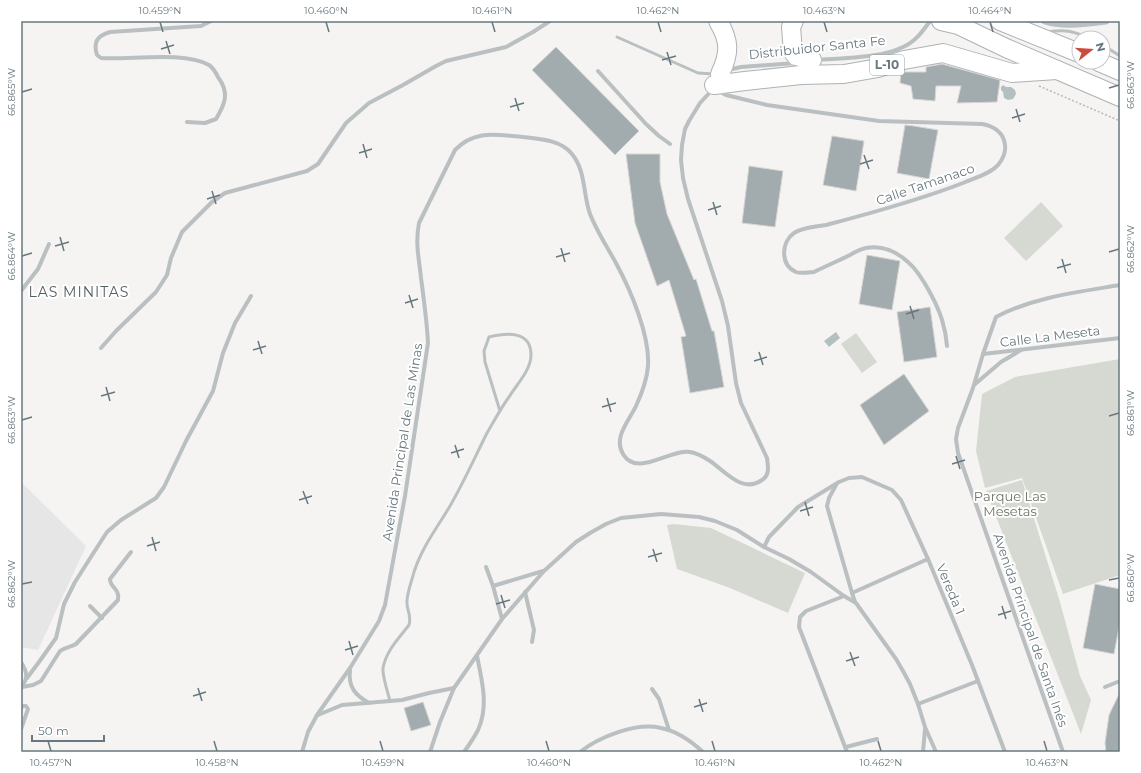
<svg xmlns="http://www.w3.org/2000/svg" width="1141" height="773" viewBox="0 0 1141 773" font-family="Montserrat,sans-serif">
  <rect width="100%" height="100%" fill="#f5f4f2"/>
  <polygon fill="#e5e6e5" points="21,482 86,546 38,650 21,647"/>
  <g fill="#d5d9d2">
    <polygon points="1041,202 1063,226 1026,261 1004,238"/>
    <polygon points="856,333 877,362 862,373 841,344"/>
    <polygon points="1120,359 1120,575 1063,594 1022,478 985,488 976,451 982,394 1015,377"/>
    <polygon points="1022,480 1060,602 1080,676 1091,700 1081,734 986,491"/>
    <polygon points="674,524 711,528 805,573 788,613 730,588 677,569 667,525"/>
  </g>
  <g fill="#b3c0c2">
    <polygon points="1003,85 1006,87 1011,87 1015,90 1016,94 1013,99 1008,100 1004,98 1003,92 1001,90 1001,87"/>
    <polygon points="836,332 840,338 829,347 824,341"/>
  </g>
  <g fill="#a2abae" stroke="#d6d6d4">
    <polygon points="556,47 639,131 615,155 532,70"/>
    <polygon points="942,64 1000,80 997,102 957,103 961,86 936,86 935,101 913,99 911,86 900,83 901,72 926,72 926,67"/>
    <polygon points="905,125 914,126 938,130 929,179 897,173"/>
    <polygon points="832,136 864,141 856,191 823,185"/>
    <polygon points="626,154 660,154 660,182 667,214 694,280 696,279 712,331 714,331 724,387 690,393 681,337 686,336 669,280 657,286 635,223"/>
    <polygon points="749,166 783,171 775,227 742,223"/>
    <polygon points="867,255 900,261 892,310 859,304"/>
    <polygon points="930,307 937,357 904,362 897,312"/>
    <polygon points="904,374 929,411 884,445 860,405"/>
    <polygon points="1095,584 1120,589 1120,622 1114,654 1083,648"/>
    <polygon points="1120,692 1120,752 1106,752 1105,743 1109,715"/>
    <polygon points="423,702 431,725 411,731 404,708"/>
  </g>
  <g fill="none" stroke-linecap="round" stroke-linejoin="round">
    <g stroke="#aeb2b4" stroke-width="20">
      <g id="motorway">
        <path d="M718 21C730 41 730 53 720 74"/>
        <polyline points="794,21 791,27 793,52 796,56 812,60"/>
        <polyline points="941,21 958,25 1006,48 1120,97"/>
        <polyline points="1000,21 1079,53"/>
        <polyline points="1099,62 1120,71"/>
        <polyline points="714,85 745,81 801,75 844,74 878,68 904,60 943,53 1012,73 1057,70"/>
      </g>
    </g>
    <polyline stroke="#b4b8ba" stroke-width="1.5" stroke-dasharray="2 2" stroke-linecap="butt" points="1039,86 1120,121"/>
    <g stroke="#babfc1" stroke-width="3">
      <path d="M1048 32C1064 29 1074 31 1088 38"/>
      <polyline points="617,37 698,73 714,74"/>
      <polyline points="1103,45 1120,56"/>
      <path d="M390 701C388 693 382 675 383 668 386 651 399 638 409 625 412 614 406 610 407 601 407 593 412 580 414 572 422 547 437 528 450 506 464 482 475 457 487 433 494 421 501 408 509 397 517 384 531 370 531 355 531 330 506 333 489 337L484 351 485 362 500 411"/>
    </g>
    <g stroke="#babfc1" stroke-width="4">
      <path d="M817 60C842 58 882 58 903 47 915 42 923 31 930 21"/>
      <polyline points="728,70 741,67 796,63"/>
      <polyline points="598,71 646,124 659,136 670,144"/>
      <path d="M719 91 726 95 767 105 879 121 982 124C994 126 1004 133 1005 145 1006 152 1002 160 998 165 990 174 974 178 963 183 919 200 872 213 826 225 816 227 803 227 794 233 781 242 780 265 796 272 801 274 808 272 814 272 826 266 838 261 850 255 855 252 861 249 866 248 882 245 897 252 908 262 922 274 941 310 944 328 946 334 946 340 947 346"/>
      <path d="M187 122 205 123 216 119C225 104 230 93 218 77 216 73 212 67 209 65 183 51 131 60 101 58L97 55C93 42 97 36 110 32L201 26 211 21"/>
      <polyline points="21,291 38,269 49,244"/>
      <polyline points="101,348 116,331 156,292 167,275 171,258 182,232 212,202 225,193 307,171 318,164 346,123 369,103 403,85 436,66 446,61 506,47 533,32 550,21"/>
      <polyline points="983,354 1120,338"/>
      <polyline points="974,385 1001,362 1021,350"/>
      <polyline points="836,485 829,498 827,506 852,593 855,602"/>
      <polyline points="764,547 769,537 798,507 839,482 849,478 862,477 892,490 901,500 928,559 972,665 1005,752"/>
      <polyline points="486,567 493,586"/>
      <polyline points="525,592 534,630 532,642"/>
      <polyline points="852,593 928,559"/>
      <polyline points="844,596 806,611 800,617 799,627 847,752"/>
      <polyline points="90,606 102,618"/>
      <polyline points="502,619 493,586 543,571"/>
      <path d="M21 662C28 673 28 678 21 688"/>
      <path d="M350 670C348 687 355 695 369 703"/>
      <polyline points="27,678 39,662 56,638 64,604 75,582 96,549 107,532 121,520 156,498 164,487 186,441 213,391 223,353 235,323 251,296"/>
      <path d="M22 687 33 685 41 681 60 651C65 647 71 647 76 644L118 600C120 588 110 588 110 579L131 552"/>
      <polyline points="1105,687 1120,681"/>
      <polyline points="652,689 659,699 669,730"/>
      <polyline points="918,704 978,681"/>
      <polyline points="21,708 23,706 26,706 28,709 21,729"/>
      <polyline points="318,715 342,705 402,700 429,693 454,688"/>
      <polyline points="846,747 877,739"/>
      <path d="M302 752 308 732 317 715 350 668 379 621 385 605 405 496 428 343C427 322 424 300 421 278 419 258 415 244 419 223L455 150C475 129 497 135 523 137 540 139 561 140 572 154 586 171 583 195 590 214 597 232 608 248 617 265 631 291 650 336 648 366 647 380 642 393 636 406 629 421 613 437 623 454 637 478 669 449 690 452 697 453 704 457 710 461 725 471 742 494 762 480 770 475 768 467 767 458L741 403 736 383 728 326 722 301 688 199 683 178 681 160 682 145 685 129 689 121 700 103 713 89"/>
      <polyline points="430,752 440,722 454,688 502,619 544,571 576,542 590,533 606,524 621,518 661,514 699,517 715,521 737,530 764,547 789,559 811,572 844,596 856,603 896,659 903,671 910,684 918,704 925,727 936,752"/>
      <path d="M464 752C469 745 474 738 478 730 489 706 482 681 477 656"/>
      <path d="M580 752C599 737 636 722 661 728 677 731 691 741 703 752"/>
      <polyline points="923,752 925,729"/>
      <path d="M1063 752 958 453 956 439 958 428 973 388 983 354 996 317C1034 297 1078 292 1120 285"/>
    </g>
    <path stroke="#babfc1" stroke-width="7" d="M1045 21C1063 27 1088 23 1106 21"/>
    <use href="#motorway" stroke="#fff" stroke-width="18"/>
  </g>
  <path fill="none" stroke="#68787f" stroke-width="1.5" d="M160 22 163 32M326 22 329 32M492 22 495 32M658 22 661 32M824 22 827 32M990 22 993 32M166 41 170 54M161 49 174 45M667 52 671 65M662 60 676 56M1109 88 1119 85M22 92 32 89M515 98 519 111M510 107 524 103M1016 109 1020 122M1012 118 1025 114M363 144 367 158M359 153 372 149M864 155 869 169M860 164 873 160M212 191 216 204M207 199 220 195M713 202 717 215M708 210 721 206M60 237 64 251M55 246 69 242M561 248 565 262M1109 252 1119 249M22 256 32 253M556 257 570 253M1062 259 1066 273M1057 268 1071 264M409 295 413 308M405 303 418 299M910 306 914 319M906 314 919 310M258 341 262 354M253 350 266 346M759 352 763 365M754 361 767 357M106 387 110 401M101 396 115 392M607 398 611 412M602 407 616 403M1109 416 1119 413M22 420 32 417M455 445 459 458M451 453 464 449M956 456 960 469M952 464 965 460M303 491 308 504M299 500 312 496M805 502 809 516M800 511 813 507M152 537 156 551M147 546 160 542M653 549 657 562M648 557 662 553M1109 580 1119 578M22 584 32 582M501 595 505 608M496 604 510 600M1002 606 1006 619M998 615 1011 611M349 641 353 655M345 650 358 646M850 652 855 666M846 661 859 657M198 688 202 701M193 696 206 692M699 699 703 712M694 707 707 703M48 741 51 751M214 741 217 751M380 741 383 751M546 741 549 751M712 741 715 751M878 741 881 751M1044 741 1047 751"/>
  <g text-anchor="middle" stroke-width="4" stroke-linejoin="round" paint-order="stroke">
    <rect fill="#fff" stroke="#95a0a5" stroke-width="1" x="870" y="55" width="34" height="20" rx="3"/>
    <g font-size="12" font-weight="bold" fill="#68787f">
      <text x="887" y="69">L-10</text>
    </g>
    <g font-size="13" fill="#68787f" stroke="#fff">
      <text transform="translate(817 47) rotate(-6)" y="5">Distribuidor Santa Fe</text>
      <text transform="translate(925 184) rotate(-19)" y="5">Calle Tamanaco</text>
      <text transform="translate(1050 336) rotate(-7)" y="5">Calle La Meseta</text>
      <text transform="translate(402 442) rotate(-81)" y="5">Avenida Principal de Las Minas</text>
      <text transform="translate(951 589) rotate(67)" y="5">Vereda 1</text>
      <text transform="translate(1031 630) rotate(71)" y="5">Avenida Principal de Santa Inés</text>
    </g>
    <g font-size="13" fill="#6b7766" stroke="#fff">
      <text x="1010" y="501">Parque Las<tspan x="1010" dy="15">Mesetas</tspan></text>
    </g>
    <g font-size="14" letter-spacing="1" fill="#556065" stroke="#fff">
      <text x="79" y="297">LAS MINITAS</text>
    </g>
  </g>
  <rect width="1141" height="773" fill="none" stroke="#ffffff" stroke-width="44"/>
  <g transform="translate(1091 50) rotate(73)"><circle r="19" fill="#ffffff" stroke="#c3c9cc"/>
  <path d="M0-3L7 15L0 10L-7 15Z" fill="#cb4a3c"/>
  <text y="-6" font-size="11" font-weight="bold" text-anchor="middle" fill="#68787f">N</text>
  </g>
  <path d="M32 735v6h72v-6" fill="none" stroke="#68787f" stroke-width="2"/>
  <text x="38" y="735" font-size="12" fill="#68787f" stroke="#ffffff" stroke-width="3" paint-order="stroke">50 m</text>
  <rect x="22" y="22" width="1097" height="729" fill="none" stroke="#68787f" stroke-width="1.5"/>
  <g font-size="10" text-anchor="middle" fill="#68787f">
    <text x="160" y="14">10.459°N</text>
    <text x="326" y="14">10.460°N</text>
    <text x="492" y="14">10.461°N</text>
    <text x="658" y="14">10.462°N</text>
    <text x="824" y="14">10.463°N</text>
    <text x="990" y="14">10.464°N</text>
    <text transform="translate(1130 85) rotate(-90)" y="4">66.863°W</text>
    <text transform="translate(11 92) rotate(-90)" y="4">66.865°W</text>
    <text transform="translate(1130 249) rotate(-90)" y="4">66.862°W</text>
    <text transform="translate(11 256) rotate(-90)" y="4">66.864°W</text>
    <text transform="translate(1130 413) rotate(-90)" y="4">66.861°W</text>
    <text transform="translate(11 420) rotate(-90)" y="4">66.863°W</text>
    <text transform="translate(1130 578) rotate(-90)" y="4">66.860°W</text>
    <text transform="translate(11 584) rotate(-90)" y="4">66.862°W</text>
    <text x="51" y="766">10.457°N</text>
    <text x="217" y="766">10.458°N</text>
    <text x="383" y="766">10.459°N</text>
    <text x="549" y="766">10.460°N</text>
    <text x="715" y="766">10.461°N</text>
    <text x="881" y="766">10.462°N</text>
    <text x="1047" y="766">10.463°N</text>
  </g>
</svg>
